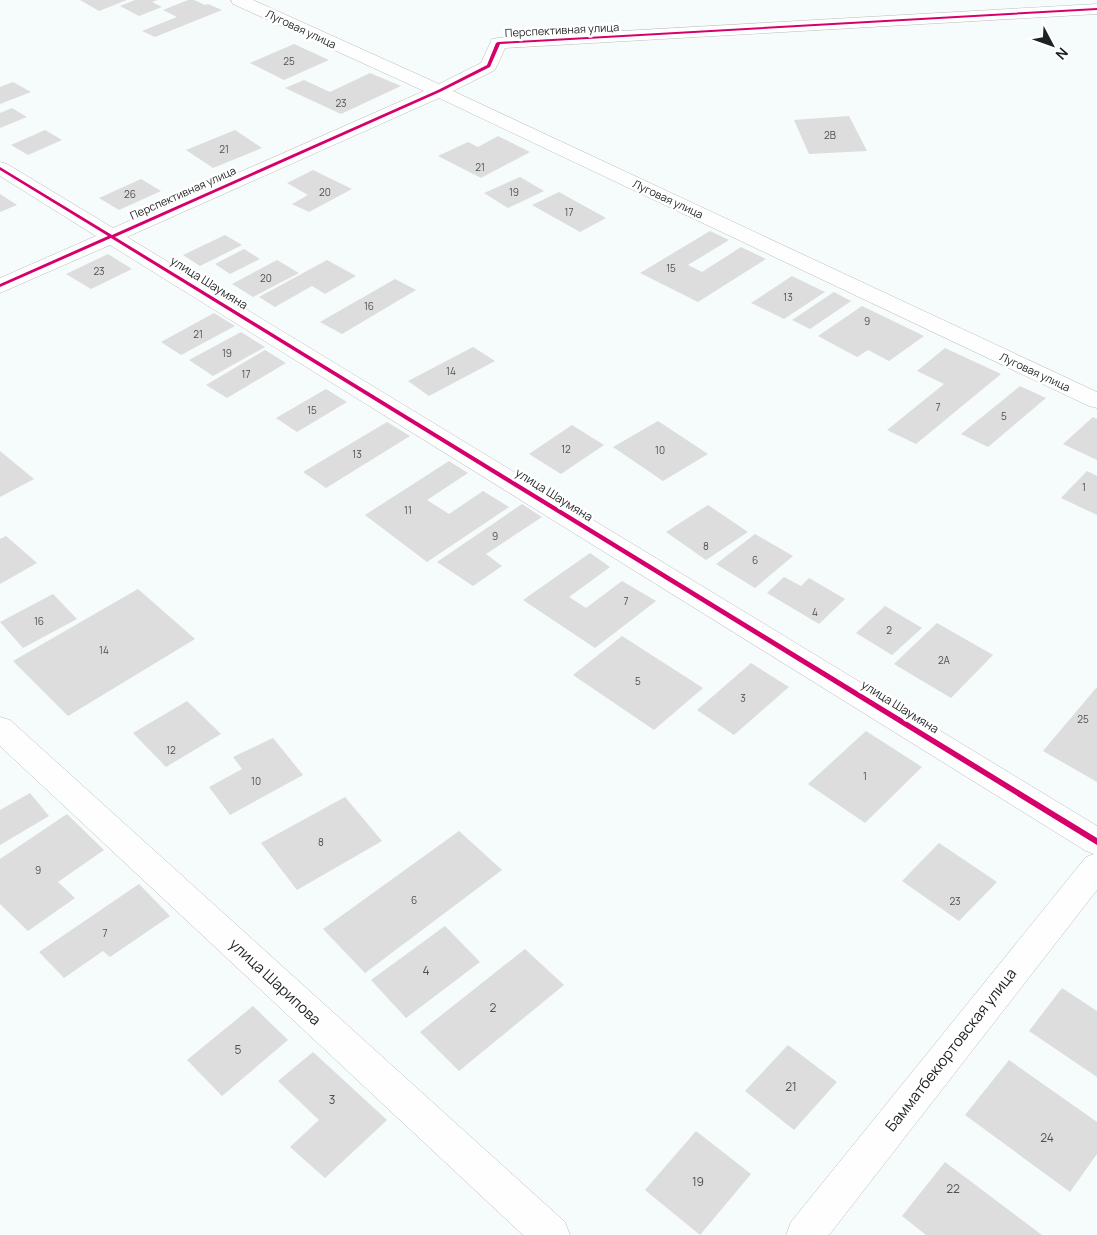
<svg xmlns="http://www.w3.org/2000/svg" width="1097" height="1235" viewBox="0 0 1097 1235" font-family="Manrope,sans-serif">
  <rect width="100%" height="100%" fill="#f6fbfb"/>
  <g fill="#ddddde">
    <polygon points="80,0 127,0 99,11"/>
    <polygon points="135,0 158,0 152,2 162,7 139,16 120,6"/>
    <polygon points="188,0 194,0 205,5 208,4 222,10 155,37 142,31 177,17 163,10"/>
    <polygon points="294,44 329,60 284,80 250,63"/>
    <polygon points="370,73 401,86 341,114 285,88 304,80 330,92"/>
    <polygon points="13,82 31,92 0,104 0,87"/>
    <polygon points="12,108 27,117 0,128 0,113"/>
    <polygon points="849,116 867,151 809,154 794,120"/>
    <polygon points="45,130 62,140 28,155 11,145"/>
    <polygon points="235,130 262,148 213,168 186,150"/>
    <polygon points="498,136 530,152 481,178 438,156 468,142 478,147"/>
    <polygon points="313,170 352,189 309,212 292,204 308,195 287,183"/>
    <polygon points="520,177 544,191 508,208 484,193"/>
    <polygon points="141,179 161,191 119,210 99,198"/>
    <polygon points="559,192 606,218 580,232 532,205"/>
    <polygon points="0,194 17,205 0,212"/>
    <polygon points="710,231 729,240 688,265 702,272 741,247 766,259 698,302 640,273"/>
    <polygon points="225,235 242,245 200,266 183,255"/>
    <polygon points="244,249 260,259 230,274 215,264"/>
    <polygon points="108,254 132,269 91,289 66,274"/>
    <polygon points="277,260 299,273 253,297 232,284"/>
    <polygon points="327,260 356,276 325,294 312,286 275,307 259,297"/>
    <polygon points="792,276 825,292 784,319 751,303"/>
    <polygon points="395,279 416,290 342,334 320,322"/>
    <polygon points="834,292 851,301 810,329 792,320"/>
    <polygon points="862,306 924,336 889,361 868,350 857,357 818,336"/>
    <polygon points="214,313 235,326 181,355 161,342"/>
    <polygon points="241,332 265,347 213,376 189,360"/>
    <polygon points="473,347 495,361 429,396 408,381"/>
    <polygon points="945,348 1001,374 916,444 887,430 944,384 917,371"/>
    <polygon points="265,350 286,363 227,398 206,385"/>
    <polygon points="1020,386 1046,398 988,447 961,434"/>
    <polygon points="326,389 347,402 297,432 276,418"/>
    <polygon points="1093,417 1097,419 1097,460 1063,444"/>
    <polygon points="658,421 708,454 663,481 613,447"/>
    <polygon points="387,422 410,436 326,488 303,472"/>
    <polygon points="572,425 604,445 561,474 529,454"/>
    <polygon points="0,451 34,479 0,497"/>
    <polygon points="449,461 468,473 427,500 449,514 483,491 509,507 427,562 365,515"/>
    <polygon points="1087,471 1097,476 1097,515 1061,498"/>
    <polygon points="522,504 542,517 486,554 502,566 473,586 437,562"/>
    <polygon points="708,505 748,532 706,560 666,532"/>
    <polygon points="755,534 793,556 755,588 716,564"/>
    <polygon points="6,536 37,563 0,584 0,539"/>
    <polygon points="590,553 610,567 569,597 586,608 622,581 656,601 595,648 523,600"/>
    <polygon points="784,577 801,586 809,578 845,599 819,624 767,593"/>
    <polygon points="138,589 195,639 68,716 13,661"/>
    <polygon points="53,594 77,619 23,648 0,622"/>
    <polygon points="885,606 922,628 892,655 856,633"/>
    <polygon points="937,623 993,655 951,698 894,664"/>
    <polygon points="622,636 703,688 654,730 573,675"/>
    <polygon points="751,663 789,687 734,735 697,710"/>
    <polygon points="1097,687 1097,782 1043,751"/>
    <polygon points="187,701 221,734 166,767 133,733"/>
    <polygon points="866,731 922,767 865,823 808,784"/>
    <polygon points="273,738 303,775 230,815 209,787 242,769 233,757"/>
    <polygon points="30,793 49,816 0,845 0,810"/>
    <polygon points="345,797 382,841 297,890 261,843"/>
    <polygon points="67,814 104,850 58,882 75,898 28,931 0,904 0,859"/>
    <polygon points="459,831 502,870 365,973 323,929"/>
    <polygon points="939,843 997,882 959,921 902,881"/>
    <polygon points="139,884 170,916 110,957 103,951 64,978 39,952"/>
    <polygon points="445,926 480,962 406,1018 371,980"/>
    <polygon points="525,949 564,985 459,1071 420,1032"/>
    <polygon points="1062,988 1097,1011 1097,1077 1029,1031"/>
    <polygon points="253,1006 288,1040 222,1096 187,1060"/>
    <polygon points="788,1045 837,1082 794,1130 745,1091"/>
    <polygon points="313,1052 387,1120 325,1178 290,1147 319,1120 278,1081"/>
    <polygon points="1009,1060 1097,1122 1097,1154 1070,1192 965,1115"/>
    <polygon points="696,1131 751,1174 700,1235 645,1190"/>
    <polygon points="945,1162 1042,1235 926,1235 902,1216"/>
  </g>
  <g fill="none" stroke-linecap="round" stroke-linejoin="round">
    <g stroke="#babebe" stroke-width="1">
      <g id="minor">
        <polygon points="231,0 253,0 439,84 481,63 492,39 498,38 1097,4 1097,14 505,48 495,70 453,91 1097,392 1097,408 1089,406 439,98 127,237 1097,826 1097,890 829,1235 786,1235 791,1222 1086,857 1094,854 1086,851 110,245 0,293 0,278 96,236 0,176 0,162 7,164 113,228 424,91 233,4"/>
        <polygon points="0,717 10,720 565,1222 570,1235 523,1235 0,746"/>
      </g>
    </g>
    <use href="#minor" fill="#fefefe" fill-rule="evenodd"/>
    <g stroke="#fff" stroke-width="3">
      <polygon id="cycleway" points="1097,8 1097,10 500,44 490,67 440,92 115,237 1097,838 1097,845 111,238 0,287 0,284 108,236 0,170 0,167 112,235 438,90 487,65 496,43 498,42"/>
    </g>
    <use href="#cycleway" fill="#d6006c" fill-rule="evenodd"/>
  </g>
  <g text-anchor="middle" stroke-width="5" stroke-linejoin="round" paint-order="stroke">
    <g font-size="10" fill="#4e5151">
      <text x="289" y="65">25</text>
      <text x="341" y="107">23</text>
      <text x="830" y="139">2В</text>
      <text x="224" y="153">21</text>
      <text x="480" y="171">21</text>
      <text x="325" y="196">20</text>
      <text x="514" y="196">19</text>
      <text x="130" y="198">26</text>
      <text x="569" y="216">17</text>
      <text x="671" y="272">15</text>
      <text x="99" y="275">23</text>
      <text x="266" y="282">20</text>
      <text x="788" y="301">13</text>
      <text x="369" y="310">16</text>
      <text x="867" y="325">9</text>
      <text x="198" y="338">21</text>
      <text x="227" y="357">19</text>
      <text x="451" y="375">14</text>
      <text x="246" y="378">17</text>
      <text x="938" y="411">7</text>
      <text x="312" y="414">15</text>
      <text x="1004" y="420">5</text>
      <text x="566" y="453">12</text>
      <text x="660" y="454">10</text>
      <text x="357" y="458">13</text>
      <text x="1084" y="491">1</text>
      <text x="408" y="514">11</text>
      <text x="495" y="540">9</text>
      <text x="706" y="550">8</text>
      <text x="755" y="564">6</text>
      <text x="626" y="605">7</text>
      <text x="815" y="616">4</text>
      <text x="39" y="625">16</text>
      <text x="889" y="634">2</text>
      <text x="104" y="654">14</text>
      <text x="944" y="664">2А</text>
      <text x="638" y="685">5</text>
      <text x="743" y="702">3</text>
      <text x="1083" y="723">25</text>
      <text x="171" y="754">12</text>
      <text x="865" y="780">1</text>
      <text x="256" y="785">10</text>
      <text x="321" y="846">8</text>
      <text x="38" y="874">9</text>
      <text x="414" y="904">6</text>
      <text x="955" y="905">23</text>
      <text x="105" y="937">7</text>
    </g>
    <g font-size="11" fill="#1e2222" stroke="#fff">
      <text transform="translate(301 29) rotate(25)" y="4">Луговая улица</text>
      <text transform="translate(562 30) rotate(-3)" y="4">Перспективная улица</text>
      <text transform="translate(183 193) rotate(-24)" y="4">Перспективная улица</text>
      <text transform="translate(668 199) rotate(25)" y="4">Луговая улица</text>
      <text transform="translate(1035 372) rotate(25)" y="4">Луговая улица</text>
    </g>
    <g font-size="12" fill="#1e2222" stroke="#fff">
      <text transform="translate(209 283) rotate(32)" y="4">улица Шаумяна</text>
      <text transform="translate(554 495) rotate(32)" y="4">улица Шаумяна</text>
      <text transform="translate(900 707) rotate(32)" y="4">улица Шаумяна</text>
    </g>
    <g font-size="12" fill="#4e5151">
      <text x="426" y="975">4</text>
      <text x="493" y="1012">2</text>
      <text x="238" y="1054">5</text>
      <text x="791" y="1091">21</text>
      <text x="332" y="1104">3</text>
      <text x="1047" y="1142">24</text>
      <text x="698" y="1186">19</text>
      <text x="953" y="1193">22</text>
    </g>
    <g font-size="15" fill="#1e2222" stroke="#fff">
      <text transform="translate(275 982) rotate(43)" y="5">улица Шарипова</text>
      <text transform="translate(951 1050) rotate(-52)" y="5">Бамматбекюртовская улица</text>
    </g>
  </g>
  <g transform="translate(1052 45) rotate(131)" stroke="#ffffff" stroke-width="4" paint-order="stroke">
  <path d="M0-4L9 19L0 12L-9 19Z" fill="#1e2222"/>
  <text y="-8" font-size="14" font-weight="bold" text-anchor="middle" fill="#1e2222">N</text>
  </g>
</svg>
